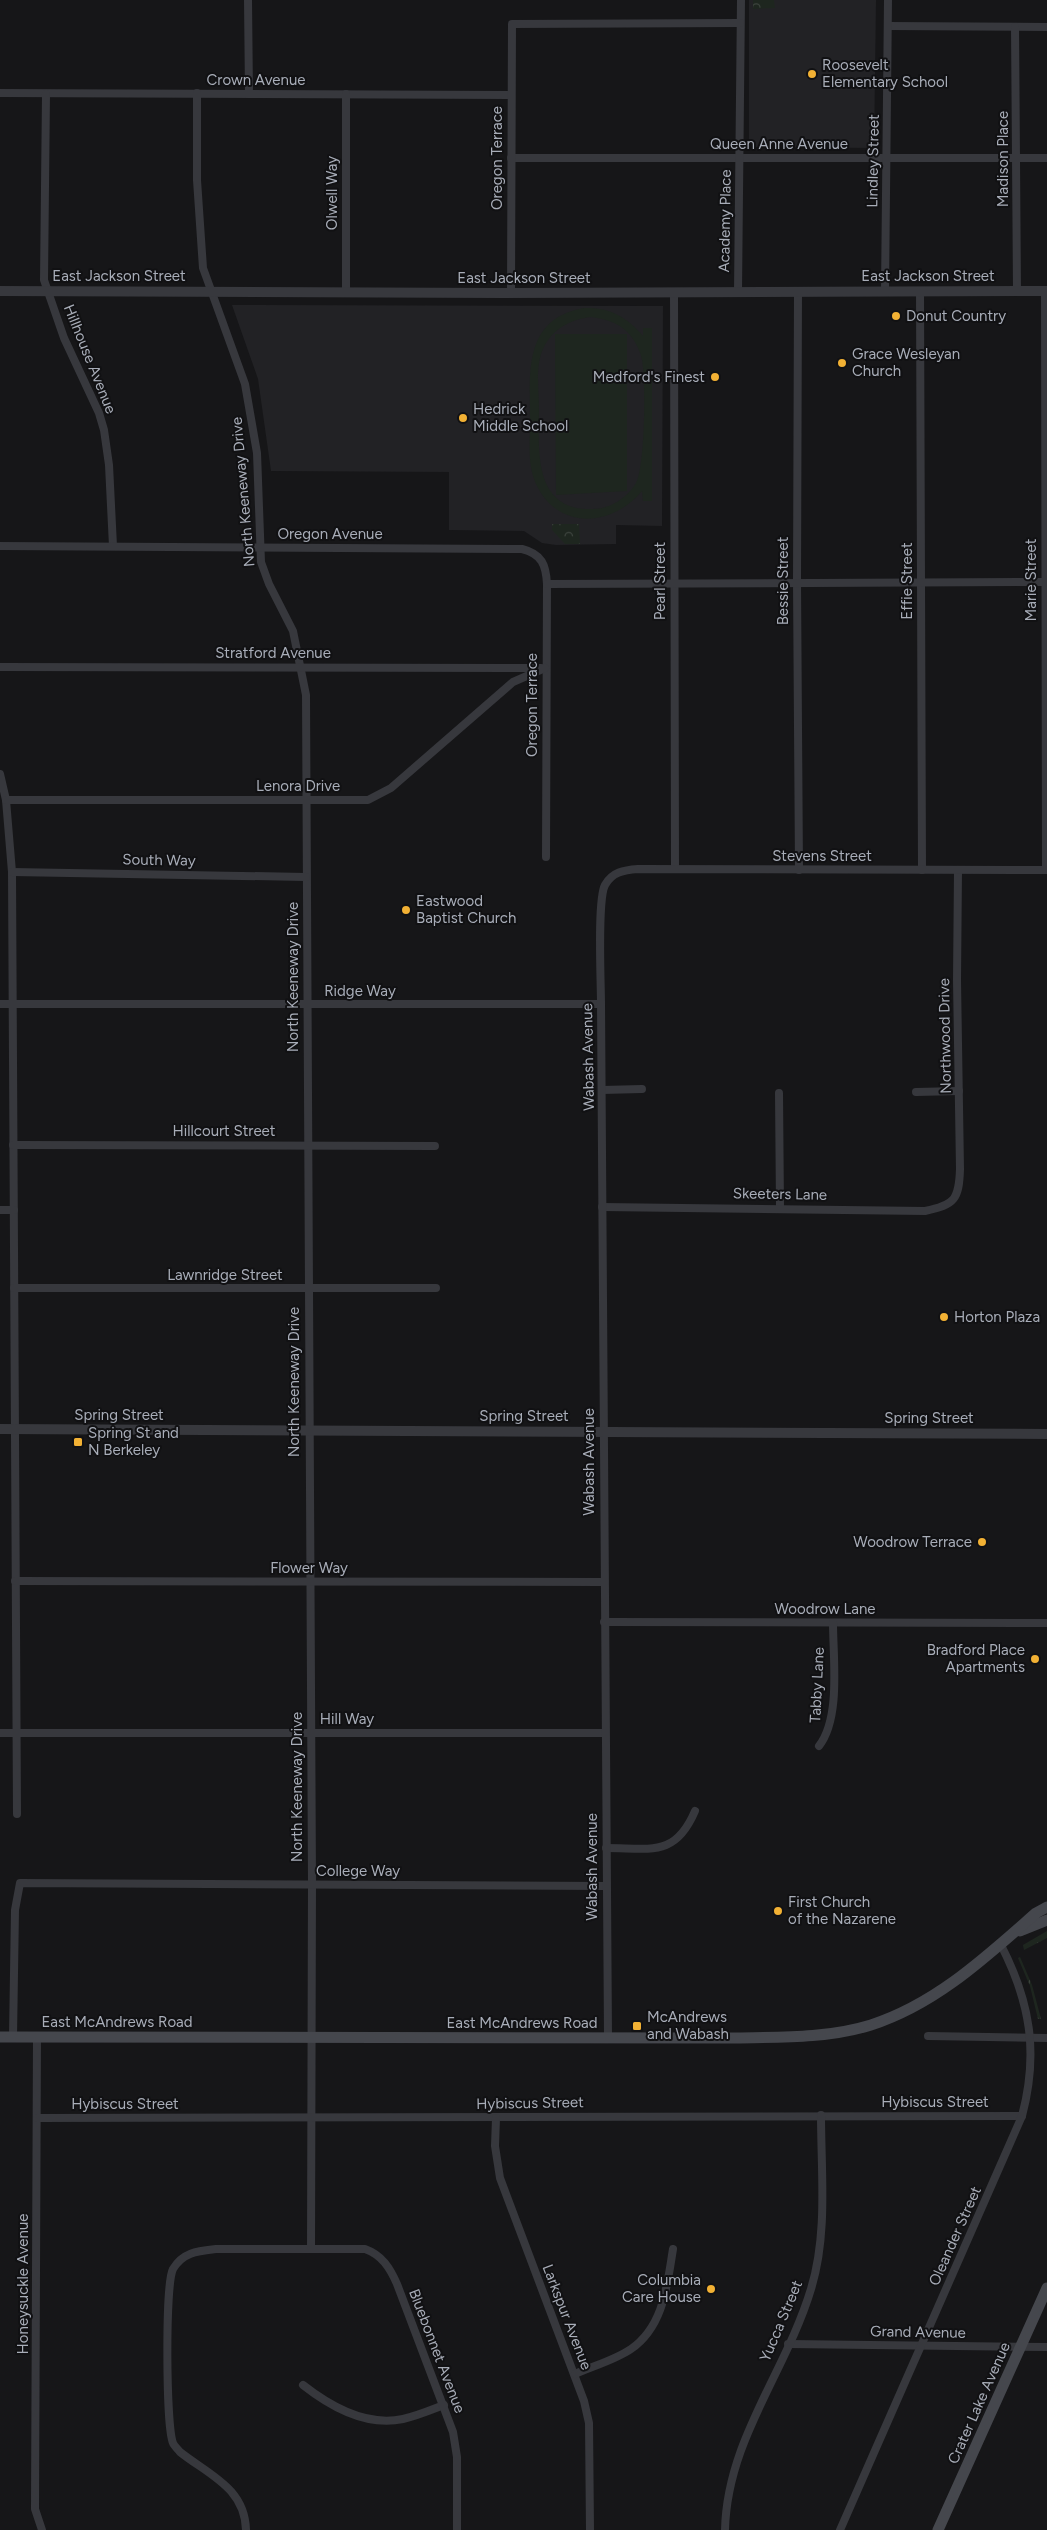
<svg xmlns="http://www.w3.org/2000/svg" width="1047" height="2530" viewBox="0 0 1047 2530" font-family="Figtree,sans-serif">
  <defs>
    <pattern id="grass-tufts" width="24" height="20" patternUnits="userSpaceOnUse" patternTransform="scale(1.25)"><rect width="24" height="20" fill="#1e261f"/><path d="M3 7l-1-3M5 7V3M7 7l1-3M15 17l-1-3M17 17v-4M19 17l1-3" fill="none" stroke="#3c433d"/></pattern>
    <pattern id="park-crowns" width="20" height="18" patternUnits="userSpaceOnUse" patternTransform="scale(1.25)"><rect width="20" height="18" fill="#1e261f"/><path d="M2 6a3 3 0 1 1 6 0M12 15a3 3 0 1 1 6 0" fill="none" stroke="#3c433d"/></pattern>
  </defs>
  <rect width="100%" height="100%" fill="#161618"/>
  <g fill="#222225">
    <polygon points="749,0 876,0 874,148 749,147"/>
    <polygon points="232,305 663,306 662,526 616,525 616,544 556,545 542,543 524,531 449,530 449,472 271,471 258,379"/>
  </g>
  <g fill="url(#grass-tufts)">
    <polygon points="1047,1931 1047,1938 1024,1950 1023,1945"/>
    <polygon points="1020,1957 1032,1985 1041,2019 1038,2019 1030,1986 1018,1958"/>
  </g>
  <g fill="url(#park-crowns)">
    <polygon points="753,0 774,0 775,8 753,9"/>
    <polygon points="552,524 579,524 580,544 565,544 552,530"/>
  </g>
  <g fill="#1e261f" fill-rule="evenodd">
    <path d="M584 308C609 307 627 317 643 336V328H652V501H643L642 491C612 527 558 531 536 484 527 464 530 441 530 420 530 372 523 319 584 308ZM591 317C608 319 623 324 633 339 637 345 641 353 642 360 646 379 645 467 636 483 627 498 610 509 593 509 532 511 539 449 539 409 539 390 535 366 543 349 552 329 571 319 591 317Z"/>
    <polygon points="555,334 627,334 627,491 556,495"/>
  </g>
  <g fill="none" stroke-linecap="round" stroke-linejoin="round">
    <g stroke="#37383d" stroke-width="8">
      <polyline points="248,0 249,94"/>
      <polyline points="888,26 1047,27"/>
      <polyline points="1015,27 1017,291"/>
      <polyline points="0,93 511,95"/>
      <polyline points="197,93 197,180 203,268 245,384 257,453 261,562 269,584 293,631 306,695 312,1884 311,2249"/>
      <polyline points="46,94 44,280 64,338 99,413 104,430 109,465 113,546"/>
      <polyline points="511,158 1047,158"/>
      <polyline points="885,291 888,0"/>
      <polyline points="920,291 922,870"/>
      <polyline points="1045,291 1046,870"/>
      <polyline points="346,292 346,94"/>
      <polyline points="738,292 741,0"/>
      <polyline points="798,292 797,582 799,870"/>
      <polyline points="511,293 512,24 740,23"/>
      <polyline points="674,293 675,869"/>
      <path d="M0 546 522 549C542 554 546 565 547 584L546 857"/>
      <polyline points="547,584 1047,582"/>
      <polyline points="0,667 541,668"/>
      <polyline points="0,774 6,800 12,872 17,1814"/>
      <polyline points="6,800 368,800 391,788 513,682 545,668"/>
      <polyline points="12,872 306,877"/>
      <polyline points="0,1004 601,1004"/>
      <polyline points="602,1090 642,1089"/>
      <polyline points="916,1092 959,1091"/>
      <polyline points="779,1093 780,1208"/>
      <polyline points="13,1145 435,1146"/>
      <path d="M602 1207 925 1211C955 1205 959 1199 960 1169L957 980 958 870"/>
      <polyline points="0,1210 14,1210"/>
      <polyline points="14,1288 436,1288"/>
      <polyline points="15,1581 603,1582"/>
      <polyline points="604,1622 1047,1623"/>
      <polyline points="0,1733 604,1733"/>
      <path d="M819 1746C841 1718 833 1658 833 1623"/>
      <path d="M606 1848C650 1848 675 1858 695 1811"/>
      <polyline points="928,2036 1047,2038"/>
      <polyline points="13,2037 15,1910 20,1883 606,1886"/>
      <polyline points="37,2037 35,2509 42,2530"/>
      <path d="M608 2038 601 1004C601 982 597 900 605 885 612 872 624 870 638 869L1047 870"/>
      <polyline points="37,2118 1022,2116"/>
      <polyline points="496,2118 495,2146 500,2178 584,2401 589,2423 590,2530"/>
      <polyline points="788,2344 1047,2347"/>
      <path d="M575 2374C593 2366 615 2360 631 2349 664 2326 667 2285 673 2249"/>
      <path d="M303 2385C331 2407 366 2427 403 2419 417 2416 431 2410 444 2405"/>
      <path d="M246 2530C245 2488 209 2475 180 2452 178 2449 174 2446 173 2443 166 2426 165 2284 173 2269 183 2252 198 2251 216 2249H365C382 2255 390 2268 397 2284L453 2432 457 2457V2530"/>
      <path d="M725 2530C727 2440 786 2372 811 2289 828 2234 821 2172 821 2115"/>
      <path d="M840 2530 1022 2116C1039 2052 1030 2001 1000 1943"/>
    </g>
    <g stroke="#37383d" stroke-width="10">
      <polyline points="0,291 500,293 1047,291"/>
      <polyline points="0,1429 1047,1434"/>
    </g>
    <g stroke="#45474d" stroke-width="11">
      <polyline points="1020,1931 1047,1920"/>
      <path d="M0 2037 731 2038C777 2037 826 2039 871 2025 936 2004 986 1957 1036 1913L1047 1907"/>
      <polyline points="938,2530 1047,2288"/>
    </g>
  </g>
  <g fill="#f2b134" stroke="#111113" stroke-width="2">
    <circle cx="812" cy="74" r="5"/>
    <circle cx="896" cy="316" r="5"/>
    <circle cx="842" cy="363" r="5"/>
    <circle cx="715" cy="377" r="5"/>
    <circle cx="463" cy="418" r="5"/>
    <circle cx="406" cy="910" r="5"/>
    <circle cx="944" cy="1317" r="5"/>
    <rect x="73" y="1437" width="10" height="10" rx="2.5"/>
    <circle cx="982" cy="1542" r="5"/>
    <circle cx="1035" cy="1659" r="5"/>
    <circle cx="778" cy="1911" r="5"/>
    <rect x="632" y="2021" width="10" height="10" rx="2.5"/>
    <circle cx="711" cy="2289" r="5"/>
  </g>
  <g text-anchor="middle" stroke-width="4" stroke-linejoin="round" paint-order="stroke">
    <g font-size="15" fill="#a8adb8" stroke="#111113" text-anchor="start">
      <text x="822" y="70">Roosevelt<tspan x="822" dy="17">Elementary School</tspan></text>
      <text x="906" y="321">Donut Country</text>
      <text x="852" y="359">Grace Wesleyan<tspan x="852" dy="17">Church</tspan></text>
      <text x="705" y="382" text-anchor="end">Medford's Finest</text>
      <text x="473" y="414">Hedrick<tspan x="473" dy="17">Middle School</tspan></text>
      <text x="416" y="906">Eastwood<tspan x="416" dy="17">Baptist Church</tspan></text>
      <text x="954" y="1322">Horton Plaza</text>
      <text x="88" y="1438">Spring St and<tspan x="88" dy="17">N Berkeley</tspan></text>
      <text x="972" y="1547" text-anchor="end">Woodrow Terrace</text>
      <text x="1025" y="1655" text-anchor="end">Bradford Place<tspan x="1025" dy="17">Apartments</tspan></text>
      <text x="788" y="1907">First Church<tspan x="788" dy="17">of the Nazarene</tspan></text>
      <text x="647" y="2022">McAndrews<tspan x="647" dy="17">and Wabash</tspan></text>
      <text x="701" y="2285" text-anchor="end">Columbia<tspan x="701" dy="17">Care House</tspan></text>
    </g>
    <g font-size="15" fill="#a8adb8" stroke="#111113">
      <text x="256" y="85">Crown Avenue</text>
      <text x="779" y="149">Queen Anne Avenue</text>
      <text transform="translate(497 158) rotate(-90)" y="5">Oregon Terrace</text>
      <text transform="translate(1003 159) rotate(-90)" y="5">Madison Place</text>
      <text transform="translate(873 161) rotate(-89)" y="5">Lindley Street</text>
      <text transform="translate(332 193) rotate(-90)" y="5">Olwell Way</text>
      <text transform="translate(725 221) rotate(-89)" y="5">Academy Place</text>
      <text x="119" y="281">East Jackson Street</text>
      <text x="928" y="281">East Jackson Street</text>
      <text x="524" y="283">East Jackson Street</text>
      <text transform="translate(90 359) rotate(68)" y="5">Hillhouse Avenue</text>
      <text transform="translate(243 492) rotate(-95)" y="5">North Keeneway Drive</text>
      <text x="330" y="539">Oregon Avenue</text>
      <text transform="translate(1031 580) rotate(-90)" y="5">Marie Street</text>
      <text transform="translate(660 581) rotate(-90)" y="5">Pearl Street</text>
      <text transform="translate(783 581) rotate(-90)" y="5">Bessie Street</text>
      <text transform="translate(907 581) rotate(-90)" y="5">Effie Street</text>
      <text x="273" y="658">Stratford Avenue</text>
      <text transform="translate(532 705) rotate(-90)" y="5">Oregon Terrace</text>
      <text x="298" y="791">Lenora Drive</text>
      <text x="822" y="861">Stevens Street</text>
      <text transform="translate(159 860) rotate(1)" y="5">South Way</text>
      <text transform="translate(293 977) rotate(-90)" y="5">North Keeneway Drive</text>
      <text x="360" y="996">Ridge Way</text>
      <text transform="translate(945 1036) rotate(-91)" y="5">Northwood Drive</text>
      <text transform="translate(588 1057) rotate(-91)" y="5">Wabash Avenue</text>
      <text x="224" y="1136">Hillcourt Street</text>
      <text transform="translate(780 1194) rotate(1)" y="5">Skeeters Lane</text>
      <text x="225" y="1280">Lawnridge Street</text>
      <text transform="translate(294 1382) rotate(-90)" y="5">North Keeneway Drive</text>
      <text x="119" y="1420">Spring Street</text>
      <text x="524" y="1421">Spring Street</text>
      <text x="929" y="1423">Spring Street</text>
      <text transform="translate(589 1462) rotate(-90)" y="5">Wabash Avenue</text>
      <text x="309" y="1573">Flower Way</text>
      <text x="825" y="1614">Woodrow Lane</text>
      <text transform="translate(817 1685) rotate(-87)" y="5">Tabby Lane</text>
      <text x="347" y="1724">Hill Way</text>
      <text transform="translate(297 1787) rotate(-90)" y="5">North Keeneway Drive</text>
      <text transform="translate(592 1867) rotate(-90)" y="5">Wabash Avenue</text>
      <text x="358" y="1876">College Way</text>
      <text x="117" y="2027">East McAndrews Road</text>
      <text x="522" y="2028">East McAndrews Road</text>
      <text x="935" y="2107">Hybiscus Street</text>
      <text transform="translate(530 2103) rotate(-1)" y="5">Hybiscus Street</text>
      <text x="125" y="2109">Hybiscus Street</text>
      <text transform="translate(955 2236) rotate(-66)" y="5">Oleander Street</text>
      <text transform="translate(23 2284) rotate(-90)" y="5">Honeysuckle Avenue</text>
      <text transform="translate(567 2317) rotate(69)" y="5">Larkspur Avenue</text>
      <text transform="translate(781 2321) rotate(-67)" y="5">Yucca Street</text>
      <text transform="translate(918 2332) rotate(1)" y="5">Grand Avenue</text>
      <text transform="translate(437 2351) rotate(69)" y="5">Bluebonnet Avenue</text>
      <text transform="translate(979 2403) rotate(-66)" y="5">Crater Lake Avenue</text>
    </g>
  </g>
</svg>
